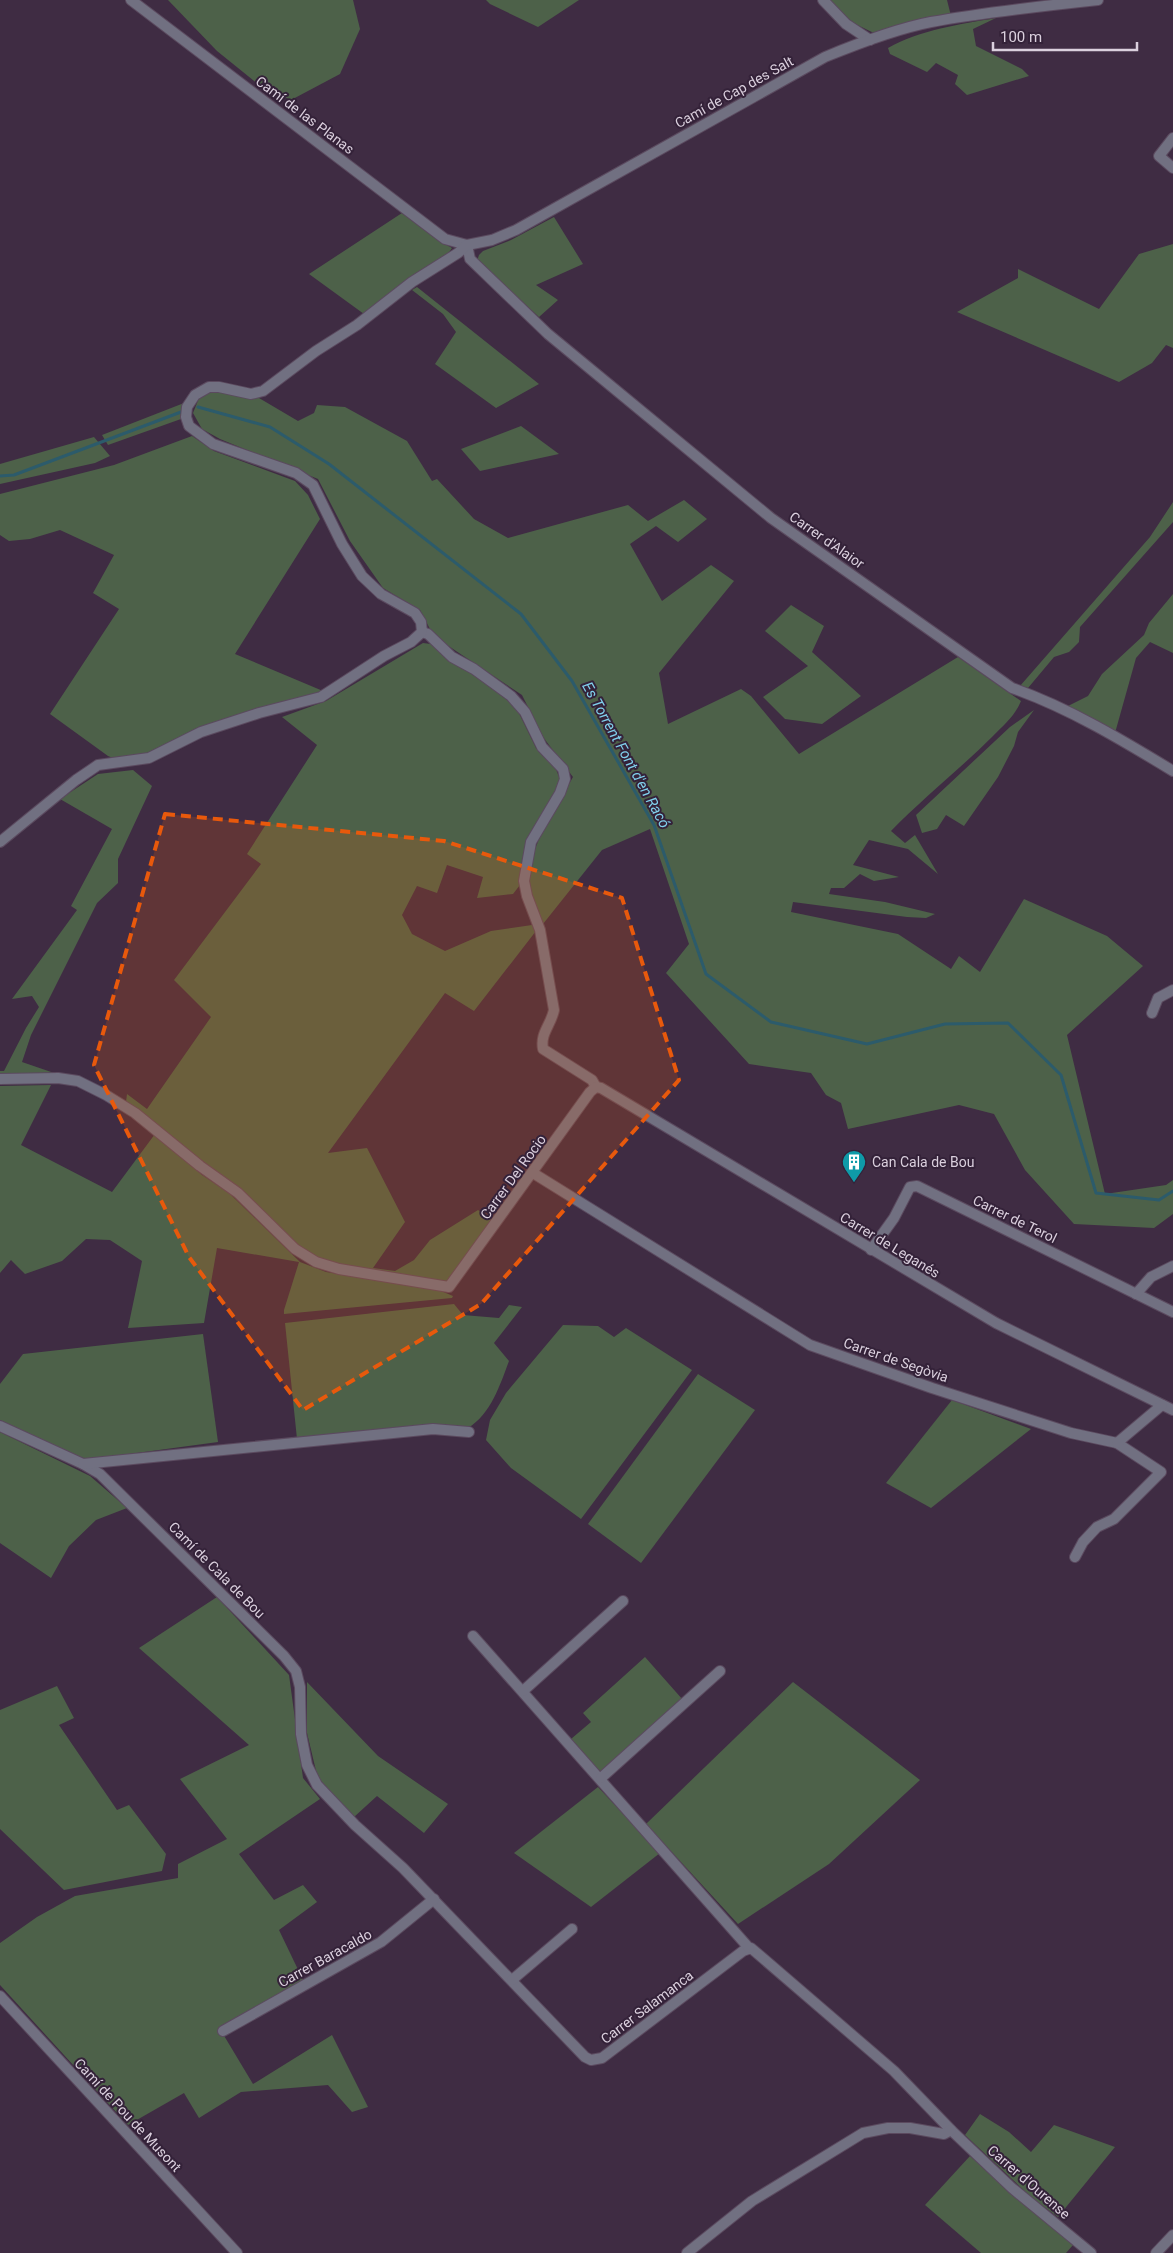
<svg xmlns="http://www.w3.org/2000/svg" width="1173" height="2253" viewBox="0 0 1173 2253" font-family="Roboto,sans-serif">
  <rect width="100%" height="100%" fill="#3f2c43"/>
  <g fill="#4d6149">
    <polygon points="168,0 353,0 360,29 340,74 291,100 259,85 217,51"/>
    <polygon points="486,0 579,0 538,27 490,4"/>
    <polygon points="830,0 947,0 951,16 876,34 849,21"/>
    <path d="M996 18 973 29 976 46 1022 69 1029 76 967 95 955 84 958 75 936 63 927 72 890 54 888 48C920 30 960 24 996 18Z"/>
    <polygon points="402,213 436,239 452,248 445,258 364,314 309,274"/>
    <polygon points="554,217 583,264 536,285 558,300 539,317 477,261 479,255 483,251 511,240"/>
    <polygon points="1173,244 1173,348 1166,345 1152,363 1119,382 957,312 1018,278 1018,269 1099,309 1139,254"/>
    <polygon points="417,287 539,384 496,408 435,364 456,332 443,314 412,290"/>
    <path d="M213 391 259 398 298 421 314 413 317 405 345 407 407 441 432 481 437 479 474 519 508 538 628 505 648 521 684 500 707 519 678 542 656 526 630 544 662 601 711 565 734 581 659 673 668 724 741 689 751 696 799 754 958 657 1021 701C1015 716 1004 725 993 736 960 769 923 798 891 831L905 843 915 835 938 874 908 849 869 840 853 865 899 877 874 881 860 874 844 888H831L829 894 885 902 935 914 926 918 907 917 793 902 791 912 898 934 951 969 959 956 980 972 1024 899 1107 936 1143 966 1067 1035 1105 1194 1166 1185 1173 1180V1214L1154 1228 1074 1224 1025 1170 994 1114 959 1105 848 1129 841 1103 826 1095 811 1073 749 1064 666 973 689 944 650 829 602 850 543 924C539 915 532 904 531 895 523 852 553 813 573 777L543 737 522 695 447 645 430 629 420 610 383 588 350 541 318 479 220 439 202 429 193 413 199 398Z"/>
    <polygon points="184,403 181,419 108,445 102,435"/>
    <polygon points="521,426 559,454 480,471 461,449"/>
    <polygon points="192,436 214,451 295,481 308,495 320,519 235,654 323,691 250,712 152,753 120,761 108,756 50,714 119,609 93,593 114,555 60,530 30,539 9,541 0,535 0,494 114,465"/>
    <polygon points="94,437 110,456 95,463 0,484 0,464"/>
    <polygon points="1173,502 1173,522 1080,627 1079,642 1069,652 1054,657 1028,688 1020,686 1150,537"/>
    <polygon points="1173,594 1173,653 1150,642 1136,658 1115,733 1066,707 1088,696 1102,674 1144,635 1149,623"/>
    <polygon points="791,605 824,626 812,652 861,696 822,724 785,719 763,697 808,666 765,631"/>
    <polygon points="423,643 431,644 445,657 467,669 516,707 536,748 555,767 560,779 555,797 534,830 520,885 513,894 477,898 483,877 447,865 437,893 417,886 402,915 412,934 445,951 491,931 532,925 536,931 474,1011 445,993 328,1153 367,1148 405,1222 373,1268 395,1271 414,1260 430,1240 478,1210 494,1220 448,1283 348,1268 320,1260 298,1247 203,1163 126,1102 127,1094 147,1109 211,1017 174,980 261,864 247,854 317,745 282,717 326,701"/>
    <polygon points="1034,710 1018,732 1014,746 998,777 964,826 946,815 937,829 922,833 916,815 1010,727"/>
    <polygon points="133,770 152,786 118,859 118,883 97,903 31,1035 22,1062 57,1074 0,1076 0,1071 4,1071 26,1028 39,1007 32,996 12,999 77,910 71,906 112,829 60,799 98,774"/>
    <polygon points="51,1085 21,1145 112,1192 155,1134 202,1175 229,1193 300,1262 326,1272 441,1291 453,1296 452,1298 284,1314 284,1310 299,1262 217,1248 204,1323 128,1328 142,1261 110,1240 86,1239 62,1261 25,1274 11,1260 0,1273 0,1086"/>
    <path d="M454 1304 463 1315 499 1318 509 1305 522 1307 494 1343 509 1361C500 1385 491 1414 468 1428L297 1439 285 1323Z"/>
    <polygon points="563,1325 598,1326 614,1337 626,1328 692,1370 581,1519 511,1468 486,1440 490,1420 506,1393"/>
    <polygon points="203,1334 218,1442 85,1460 0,1420 0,1384 23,1354"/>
    <polygon points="698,1374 755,1410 641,1563 588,1524"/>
    <polygon points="952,1400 1031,1429 931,1508 886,1483"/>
    <polygon points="0,1432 90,1476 127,1508 96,1520 69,1546 51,1578 0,1543"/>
    <polygon points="217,1597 289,1675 303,1778 320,1799 239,1854 274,1900 303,1885 317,1902 279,1930 304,1982 220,2029 253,2084 332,2035 368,2107 352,2112 328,2085 241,2092 199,2118 184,2093 128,2125 0,1985 0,1943 37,1917 75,1896 178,1878 178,1864 227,1839 180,1779 249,1745 139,1648"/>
    <polygon points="645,1657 683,1700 601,1773 571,1739 591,1722 583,1713"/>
    <polygon points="307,1682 378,1756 448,1804 424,1833 377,1796 354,1817 318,1779 307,1733"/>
    <polygon points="793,1682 920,1780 829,1864 738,1924 646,1824"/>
    <polygon points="57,1686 74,1718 59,1725 117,1810 129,1805 166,1854 162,1871 64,1890 0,1829 0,1710"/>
    <polygon points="598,1787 660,1853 591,1907 514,1853"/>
    <polygon points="980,2114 1009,2132 1031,2152 1054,2125 1115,2147 1058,2217 1032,2198 965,2135"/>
    <polygon points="970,2156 1073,2245 1066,2253 981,2253 925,2205"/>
  </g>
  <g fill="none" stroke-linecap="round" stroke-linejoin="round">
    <g stroke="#2c5b6b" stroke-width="3">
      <polyline points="198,407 270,427 329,464 521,614 572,681 654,825 706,974 771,1022 867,1044 945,1024 1008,1023 1061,1075 1096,1193 1159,1200 1173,1191"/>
      <polyline points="0,476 14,475 181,412"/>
    </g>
    <g stroke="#5b4a5f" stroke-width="12">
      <g id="minor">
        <polyline points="131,0 445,239 467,245"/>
        <polyline points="823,0 846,24 870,40"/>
        <polyline points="1173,138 1159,156 1173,168"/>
        <path d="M467 245 470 259 548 334 771 518 1012 688C1069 708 1122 740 1173 771"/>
        <path d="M422 632 428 634 452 657 474 669 511 696 525 712 542 747 563 769 565 779 560 793 531 842 524 881 527 896 540 930 554 1010C551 1025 540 1033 543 1049L592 1080 596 1087"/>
        <path d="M0 842 76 780 98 765 149 758 201 732 259 713 321 697 384 656 411 642 422 632 421 622 415 613 381 594 362 576 342 544 313 485 296 473 213 444 189 426 186 417 187 407 195 395 209 387H219L251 394 263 391 316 351 357 325 412 282 458 253 467 245 492 240 516 230 825 57C859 43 895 29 931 22 986 12 1042 6 1098 0"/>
        <polyline points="1152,1013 1158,998 1173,990"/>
        <polyline points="0,1079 58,1078 78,1081 106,1095 135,1113 200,1166 238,1193 295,1249 316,1262 339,1269 449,1287 590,1092 596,1087 601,1088 996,1323 1173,1410"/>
        <polyline points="533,1173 810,1345 932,1388 1071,1433 1117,1443 1161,1472 1114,1519 1097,1527 1083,1542 1075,1557"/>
        <polyline points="871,1250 894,1218 910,1187 917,1186 1173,1312"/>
        <polyline points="1136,1294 1151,1277 1173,1266"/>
        <polyline points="0,1426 83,1464 100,1474 284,1656 296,1671 300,1687 301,1734 307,1765 317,1785 355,1825 403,1868 585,2057 591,2060 602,2058 743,1951 751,1948 894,2071 951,2130 1012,2188 1091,2253"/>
        <polyline points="1117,1443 1162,1405"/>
        <polyline points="83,1464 433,1429 469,1432"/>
        <polyline points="473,1636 749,1948"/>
        <polyline points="523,1691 623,1601"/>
        <polyline points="601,1778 720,1671"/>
        <polyline points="512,1980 572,1929"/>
        <polyline points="0,1996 237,2253"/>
        <polyline points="223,2031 381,1942 434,1899"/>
        <polyline points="687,2253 752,2201 863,2133 888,2128 910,2128 944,2134 951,2130"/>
        <polyline points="1156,2253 1173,2235"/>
      </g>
    </g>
    <use href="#minor" stroke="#717081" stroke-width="10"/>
  </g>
  <path fill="#e8590c" fill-opacity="0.2" stroke="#e8590c" stroke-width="4" stroke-dasharray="10 6" stroke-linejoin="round" d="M165 814 444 841 622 898 679 1080 481 1304 303 1410 189 1257 94 1065Z"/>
  <defs>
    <g id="building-pin" transform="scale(1.25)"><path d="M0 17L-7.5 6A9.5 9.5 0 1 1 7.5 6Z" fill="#0f9aa8" stroke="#342239"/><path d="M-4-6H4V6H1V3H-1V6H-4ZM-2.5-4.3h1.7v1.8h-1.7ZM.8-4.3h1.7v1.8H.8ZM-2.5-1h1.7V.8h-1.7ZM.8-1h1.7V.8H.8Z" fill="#fff"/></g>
  </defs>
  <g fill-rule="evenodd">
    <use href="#building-pin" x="854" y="1162"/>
  </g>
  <g text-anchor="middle" stroke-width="4" stroke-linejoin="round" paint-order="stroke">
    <g font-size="14" fill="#dbd0de" stroke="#342239">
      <text transform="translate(734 92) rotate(-29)" y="5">Camí de Cap des Salt</text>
      <text transform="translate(305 115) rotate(37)" y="5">Camí de las Planas</text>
      <text transform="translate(827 540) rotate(35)" y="5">Carrer d'Alaior</text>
      <text transform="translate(513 1177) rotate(-54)" y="5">Carrer Del Rocio</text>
      <text transform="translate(1015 1219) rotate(26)" y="5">Carrer de Terol</text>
      <text transform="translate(890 1245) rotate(31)" y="5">Carrer de Leganés</text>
      <text transform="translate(896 1360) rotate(19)" y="5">Carrer de Segòvia</text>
      <text transform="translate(217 1570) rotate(45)" y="5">Camí de Cala de Bou</text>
      <text transform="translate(325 1958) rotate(-29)" y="5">Carrer Baracaldo</text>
      <text transform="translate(647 2007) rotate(-37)" y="5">Carrer Salamanca</text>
      <text transform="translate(128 2115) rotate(47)" y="5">Camí de Pou de Musont</text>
      <text transform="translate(1029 2182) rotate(41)" y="5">Carrer d'Ourense</text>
    </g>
    <g font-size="14" fill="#dbd0de" stroke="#342239" text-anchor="start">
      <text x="872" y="1167">Can Cala de Bou</text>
    </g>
    <g font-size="15" font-style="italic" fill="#80d0eb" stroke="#342239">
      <text transform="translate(626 755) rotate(61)" y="5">Es Torrent Font d'en Racó</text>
    </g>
  </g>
  <path d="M993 42v8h144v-8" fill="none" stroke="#dbd0de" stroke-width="2.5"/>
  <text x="1000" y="42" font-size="15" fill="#dbd0de" stroke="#342239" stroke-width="4" paint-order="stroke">100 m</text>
</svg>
